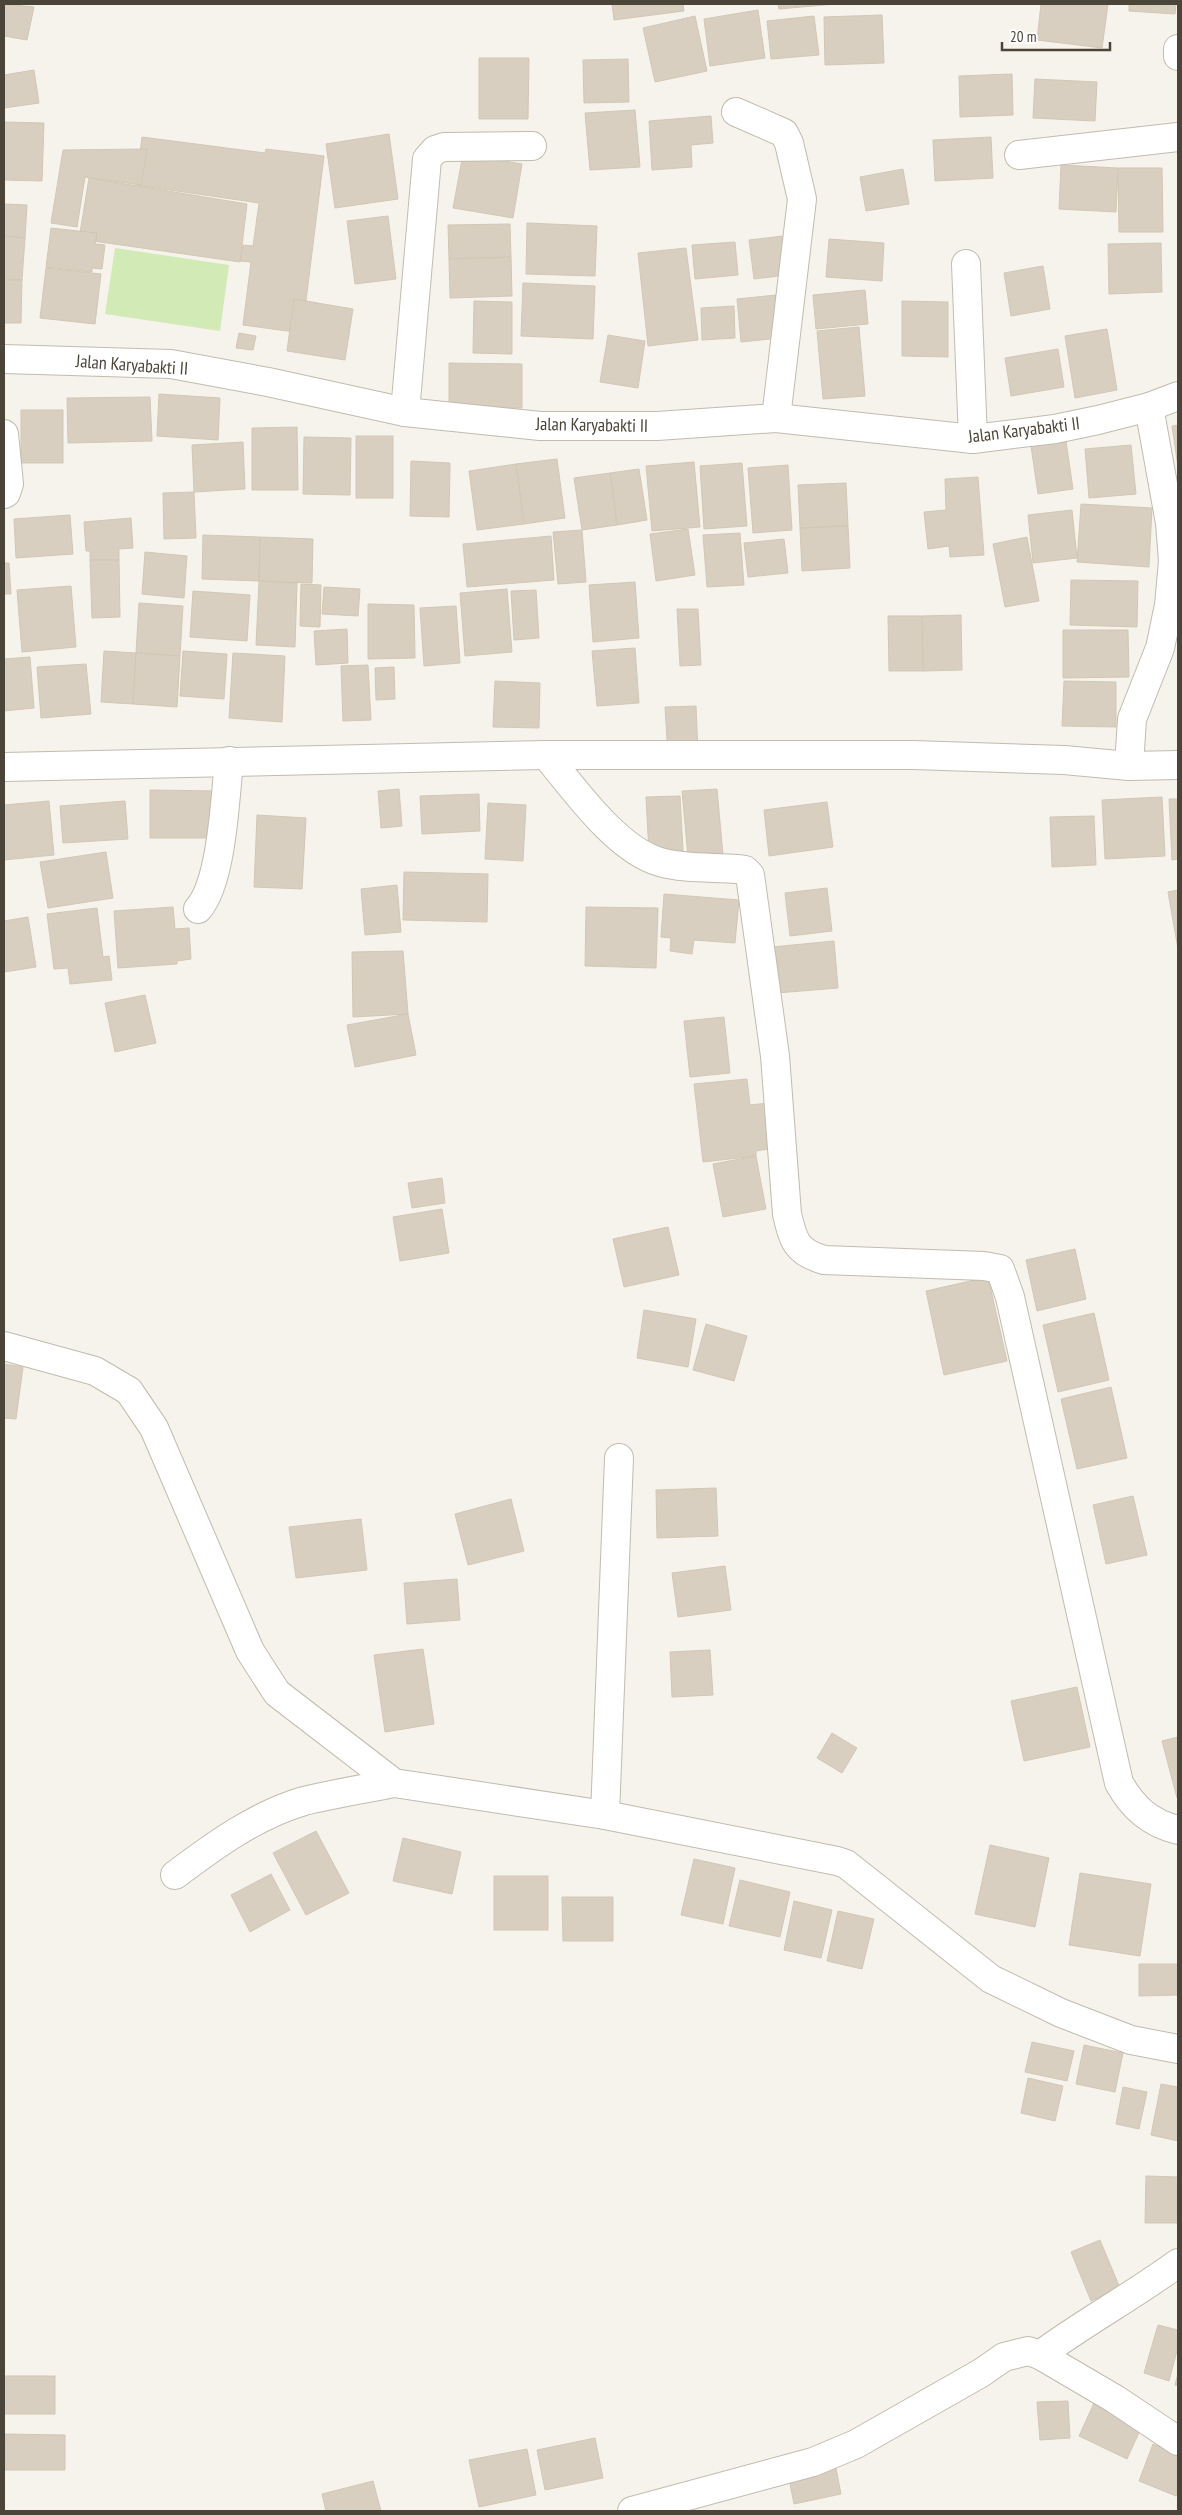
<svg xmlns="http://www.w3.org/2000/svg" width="1182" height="2515" viewBox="0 0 1182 2515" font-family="'PT Sans Narrow',sans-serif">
  <rect width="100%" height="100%" fill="#f6f3ec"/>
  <polygon fill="#d2eab5" points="115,248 229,265 220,331 105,314"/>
  <g fill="#d8cfc1" stroke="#d3c7b4">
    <polygon points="4,4 34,7 27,40 4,36"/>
    <polygon points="612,4 683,4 684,11 614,20"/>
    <polygon points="778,4 835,4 779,9"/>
    <polygon points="1041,4 1108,4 1102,48 1037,40"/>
    <polygon points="1129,4 1176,4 1175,14 1129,11"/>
    <polygon points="758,10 765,58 710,66 704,19"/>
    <polygon points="882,15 884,63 825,65 824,17"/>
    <polygon points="695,16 707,71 655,82 643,28"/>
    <polygon points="814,16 819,55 771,59 767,21"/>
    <polygon points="479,58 529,58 528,119 479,119"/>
    <polygon points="628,59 629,102 584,103 583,60"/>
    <polygon points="34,70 39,103 4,108 4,75"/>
    <polygon points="1012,74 1013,115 960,117 959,76"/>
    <polygon points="1035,79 1097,82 1095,121 1033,118"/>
    <polygon points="635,110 640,167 590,170 585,113"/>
    <polygon points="711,116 713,143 691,145 692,167 652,170 649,121"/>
    <polygon points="4,122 44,123 42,181 4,180"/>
    <polygon points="389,134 398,199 335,208 326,144"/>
    <polygon points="142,137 265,153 266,149 324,156 302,333 243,325 251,262 240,261 243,245 253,246 259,203 136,185"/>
    <polygon points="991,137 993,178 935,181 933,140"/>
    <polygon points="147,149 141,185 85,177 77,227 51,223 63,150"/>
    <polygon points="463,154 522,164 513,218 453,208"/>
    <polygon points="1061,165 1118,168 1116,212 1059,209"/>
    <polygon points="1118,168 1162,168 1163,232 1119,232"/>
    <polygon points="903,169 909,204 866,211 860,177"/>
    <polygon points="89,178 247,204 240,262 79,239"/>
    <polygon points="4,204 27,205 25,238 4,236"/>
    <polygon points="388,216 396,279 355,284 347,221"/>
    <polygon points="527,223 597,226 595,276 526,274"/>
    <polygon points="510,224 511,257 449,259 448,225"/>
    <polygon points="51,228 97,233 95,244 105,245 102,269 92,268 92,272 46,267"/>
    <polygon points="4,236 25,238 22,280 4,279"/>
    <polygon points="783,236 788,275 754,279 749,240"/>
    <polygon points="829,239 884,243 882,281 826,277"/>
    <polygon points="735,242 738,275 695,279 692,245"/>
    <polygon points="1161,243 1162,292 1109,294 1108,244"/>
    <polygon points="686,248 698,340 648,346 638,253"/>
    <polygon points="511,257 512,296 450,298 449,259"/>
    <polygon points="1043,266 1050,309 1011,316 1004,273"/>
    <polygon points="46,268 101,274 95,324 40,318"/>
    <polygon points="4,280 22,280 21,323 4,323"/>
    <polygon points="523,283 595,286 593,339 521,336"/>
    <polygon points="865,290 868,324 816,329 813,295"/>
    <polygon points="776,295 780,338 741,342 737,299"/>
    <polygon points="294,299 353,309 345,360 287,351"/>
    <polygon points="474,301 512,302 512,354 473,353"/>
    <polygon points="902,301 948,302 948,357 902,356"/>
    <polygon points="734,306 735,338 702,340 701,308"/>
    <polygon points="859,327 865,396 823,399 817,331"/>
    <polygon points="1107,329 1117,390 1075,398 1065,336"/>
    <polygon points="239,333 256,336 253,350 236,348"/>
    <polygon points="608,335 645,341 638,388 600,382"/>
    <polygon points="1058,349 1064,387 1011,396 1005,358"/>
    <polygon points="449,363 522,364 522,408 449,408"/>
    <polygon points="159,394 220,398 218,440 157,436"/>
    <polygon points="150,397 152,441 68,443 67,398"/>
    <rect x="21" y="410" width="42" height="53"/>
    <polygon points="1178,425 1178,467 1172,426"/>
    <polygon points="297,427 298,490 252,490 252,428"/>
    <rect x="356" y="436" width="37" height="62"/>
    <polygon points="304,437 351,438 350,495 303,494"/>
    <polygon points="1066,441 1073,489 1038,494 1031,446"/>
    <polygon points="243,442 245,489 194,492 192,445"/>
    <polygon points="1131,445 1136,494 1089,498 1085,449"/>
    <polygon points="557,459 565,518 524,524 516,464"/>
    <polygon points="411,461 450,463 449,517 410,516"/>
    <polygon points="694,462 700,527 652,531 646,466"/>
    <polygon points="742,463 747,526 704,529 700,466"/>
    <polygon points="516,464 524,524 477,530 469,471"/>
    <polygon points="788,465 792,530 753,533 748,468"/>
    <polygon points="639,469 647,520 617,525 610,473"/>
    <polygon points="610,473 617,525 582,530 574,478"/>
    <polygon points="978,477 984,555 950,557 949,546 928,549 924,512 946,510 945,479"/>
    <polygon points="846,483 848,526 800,528 798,485"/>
    <polygon points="194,492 196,538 164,539 163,493"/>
    <polygon points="1081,504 1152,508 1149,567 1077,562"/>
    <polygon points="1072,510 1077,558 1033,563 1028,515"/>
    <polygon points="70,515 73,554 16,558 14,519"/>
    <polygon points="131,518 133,548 119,549 119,560 90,560 90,551 86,551 84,522"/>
    <polygon points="848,526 850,568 802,571 800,528"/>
    <polygon points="688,529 695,575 656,581 650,534"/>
    <polygon points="582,530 586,582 558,584 553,532"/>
    <polygon points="740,533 744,585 707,587 703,535"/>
    <polygon points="203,535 260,537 259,581 202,579"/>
    <polygon points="551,536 554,580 467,587 463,544"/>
    <polygon points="260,537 313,539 312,583 259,581"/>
    <polygon points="1027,537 1039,601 1005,607 993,544"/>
    <polygon points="784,539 788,573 748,577 744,543"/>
    <polygon points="145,552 187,556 184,598 142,594"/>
    <polygon points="90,560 119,560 120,617 92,618"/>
    <polygon points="4,563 9,563 11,594 4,594"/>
    <polygon points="1071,580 1138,581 1137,627 1070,625"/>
    <polygon points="259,581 297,583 295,647 256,645"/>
    <polygon points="635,582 639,638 593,642 589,585"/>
    <polygon points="301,584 321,585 320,627 300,626"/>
    <polygon points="71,586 76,647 22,652 17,590"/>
    <polygon points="324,587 360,589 358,616 322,614"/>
    <polygon points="507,589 512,652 465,656 460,593"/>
    <polygon points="536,590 539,638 514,640 511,591"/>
    <polygon points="193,591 250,595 247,641 190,637"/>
    <polygon points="139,603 183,606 180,656 136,653"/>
    <polygon points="368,604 414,605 415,658 368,659"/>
    <polygon points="456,606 460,663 424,666 420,608"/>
    <polygon points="677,609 698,609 701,665 680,666"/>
    <polygon points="961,615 962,670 923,671 922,616"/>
    <polygon points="888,616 922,616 923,671 889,671"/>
    <polygon points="347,629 348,663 316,665 314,631"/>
    <polygon points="1063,630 1128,630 1129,677 1063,678"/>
    <polygon points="635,648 639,703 597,706 592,651"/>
    <polygon points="104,651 136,653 133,704 101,702"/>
    <polygon points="183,651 227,654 224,699 180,696"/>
    <polygon points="136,653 180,656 177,707 133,704"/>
    <polygon points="233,653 285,656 282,722 229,718"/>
    <polygon points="30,657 34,708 4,711 4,659"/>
    <polygon points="86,664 91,714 41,718 37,667"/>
    <polygon points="368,665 371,720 343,721 341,666"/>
    <polygon points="394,667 395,699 376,700 375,668"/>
    <polygon points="495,681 540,683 539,728 493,727"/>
    <polygon points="1064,681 1116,682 1116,727 1062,726"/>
    <polygon points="696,706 698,753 668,755 665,707"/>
    <polygon points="399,789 402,826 381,828 378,791"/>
    <polygon points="717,789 723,855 688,857 682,791"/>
    <polygon points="150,790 219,791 218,838 150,838"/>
    <polygon points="479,794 480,831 422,834 420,796"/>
    <polygon points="680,796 683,851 649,853 646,797"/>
    <polygon points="1162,797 1165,856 1105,859 1102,800"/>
    <polygon points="1169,799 1178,799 1178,859 1172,860"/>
    <polygon points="49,801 54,855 4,860 4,805"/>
    <polygon points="125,801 128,839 63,843 60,806"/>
    <polygon points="827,802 833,847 769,856 764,810"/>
    <polygon points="488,803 526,805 523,861 485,859"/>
    <polygon points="257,815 306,818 302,889 254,887"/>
    <polygon points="1094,816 1096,865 1052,867 1050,817"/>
    <polygon points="106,852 113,898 48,908 40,862"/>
    <polygon points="404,872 488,874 487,922 403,920"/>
    <polygon points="397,885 401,932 365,935 361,889"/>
    <polygon points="827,888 832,931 790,936 785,893"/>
    <polygon points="1178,890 1178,949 1168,892"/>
    <polygon points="664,894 739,900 735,943 694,940 692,954 670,951 671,938 661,937"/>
    <polygon points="173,907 175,929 189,928 191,959 177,961 177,964 118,968 114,911"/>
    <polygon points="586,907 658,908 656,968 585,966"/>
    <polygon points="97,908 103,957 109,956 112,980 70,984 68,968 54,969 47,914"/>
    <polygon points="28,917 36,967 4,972 4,921"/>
    <polygon points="834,941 838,988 777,993 772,947"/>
    <polygon points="403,951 408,1014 353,1017 352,952"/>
    <polygon points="145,995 156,1043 115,1052 105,1003"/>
    <polygon points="408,1014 416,1055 355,1067 347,1025"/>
    <polygon points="724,1017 730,1073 690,1077 684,1021"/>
    <polygon points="747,1079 750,1105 769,1103 775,1148 756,1151 756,1156 703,1162 694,1084"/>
    <polygon points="756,1156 766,1209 723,1217 713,1164"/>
    <polygon points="442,1178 445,1203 412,1208 408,1183"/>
    <polygon points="442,1209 449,1253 400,1261 393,1217"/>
    <polygon points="668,1227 679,1275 624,1287 613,1239"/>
    <polygon points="1075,1249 1086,1299 1037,1311 1026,1260"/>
    <polygon points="988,1277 1007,1361 944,1375 926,1291"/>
    <polygon points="644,1310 696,1319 688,1367 637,1358"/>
    <polygon points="1094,1313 1109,1380 1058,1392 1043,1325"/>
    <polygon points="706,1324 747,1336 734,1381 693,1370"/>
    <polygon points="4,1364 23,1367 16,1419 4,1418"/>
    <polygon points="1111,1387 1127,1458 1077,1469 1061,1399"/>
    <polygon points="716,1488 718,1536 657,1538 656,1490"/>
    <polygon points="1133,1496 1147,1555 1106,1564 1093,1505"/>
    <polygon points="511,1499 524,1551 468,1565 455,1514"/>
    <polygon points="361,1519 367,1570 296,1578 289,1527"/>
    <polygon points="725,1566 731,1610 678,1617 672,1573"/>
    <polygon points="457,1579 460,1620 407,1624 404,1583"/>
    <polygon points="423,1649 434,1724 385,1732 374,1655"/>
    <polygon points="710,1650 713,1695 672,1697 670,1652"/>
    <polygon points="1077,1687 1090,1747 1024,1761 1011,1701"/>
    <polygon points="832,1733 857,1748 842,1773 817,1758"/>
    <polygon points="1178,1737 1178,1797 1177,1798 1162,1741"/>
    <polygon points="316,1831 349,1893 306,1915 273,1853"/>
    <polygon points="403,1838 461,1852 452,1894 393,1881"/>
    <polygon points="990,1845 1049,1858 1035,1927 975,1914"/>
    <polygon points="694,1859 735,1868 723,1924 681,1915"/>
    <polygon points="1080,1873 1151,1884 1140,1956 1069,1945"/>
    <polygon points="271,1874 290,1910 250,1932 231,1895"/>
    <rect x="494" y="1876" width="54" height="54"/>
    <polygon points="740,1880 790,1892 780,1937 729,1926"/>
    <polygon points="562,1897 613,1897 613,1941 563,1941"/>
    <polygon points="794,1901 832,1910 821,1958 784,1950"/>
    <polygon points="838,1911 874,1919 862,1969 827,1961"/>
    <polygon points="1139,1964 1178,1964 1178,1995 1139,1996"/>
    <polygon points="1032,2042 1074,2051 1067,2081 1025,2072"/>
    <polygon points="1084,2045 1123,2053 1115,2092 1076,2084"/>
    <polygon points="1028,2078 1063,2086 1055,2121 1021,2113"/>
    <polygon points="1161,2084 1178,2087 1178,2141 1151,2135"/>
    <polygon points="1123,2087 1147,2092 1139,2129 1116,2124"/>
    <polygon points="1146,2176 1178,2177 1178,2223 1145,2223"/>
    <polygon points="1100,2240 1120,2288 1091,2301 1071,2252"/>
    <polygon points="1158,2325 1178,2330 1178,2347 1169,2381 1144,2373"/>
    <polygon points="1178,2373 1178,2386 1175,2385"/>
    <rect x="4" y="2376" width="51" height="38"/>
    <polygon points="1068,2401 1070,2438 1040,2440 1037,2402"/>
    <polygon points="1094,2403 1142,2426 1127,2459 1079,2436"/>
    <polygon points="5,2434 65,2435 65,2470 5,2470"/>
    <polygon points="595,2438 603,2478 545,2490 537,2450"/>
    <polygon points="1153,2444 1178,2454 1178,2489 1176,2496 1139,2481"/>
    <polygon points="527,2449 536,2495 479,2507 469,2460"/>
    <polygon points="835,2463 841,2494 794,2504 788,2474"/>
    <polygon points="373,2481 381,2511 326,2511 322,2494"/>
  </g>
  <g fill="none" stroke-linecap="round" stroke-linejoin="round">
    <g stroke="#c2bbae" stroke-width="30">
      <g id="minor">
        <polyline points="1178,49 1178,56"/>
        <polyline points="736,112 784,133 789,143 802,199 776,418"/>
        <polyline points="1019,155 1178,137"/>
        <polyline points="966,264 973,439"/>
        <polyline points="4,359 171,364 268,382 405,412 540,426 657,426 776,418 973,439 1055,429 1098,420 1149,407 1178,396"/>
        <polyline points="405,412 427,159 435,150 444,147 532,146"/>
        <polyline points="4,434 9,484 6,493 4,494"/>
        <path d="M546 755C574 789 617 850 660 862 684 869 712 867 737 869L745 870 750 875 775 1056 787 1214C793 1240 796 1252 824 1260L984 1266 1000 1269 1010 1297 1119 1783C1133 1808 1150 1823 1178 1830"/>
        <polyline points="1129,766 1132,719 1160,648 1169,605 1173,561 1170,523 1149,407"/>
        <polyline points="4,767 546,755 913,755 1064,760 1129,766 1178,765"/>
        <path d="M198 909C222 882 225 799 229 761"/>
        <polyline points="4,1346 95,1371 129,1391 154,1428 250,1651 277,1693 394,1783 605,1815 837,1861 846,1864 991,1979 1061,2013 1131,2040 1178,2049"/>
        <polyline points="605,1815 619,1458"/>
        <path d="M175 1875C215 1845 256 1815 304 1801 333 1794 364 1789 394 1783"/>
        <path d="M1040 2355C1085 2322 1133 2296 1178 2263"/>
        <polyline points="632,2511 813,2462 856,2444 981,2373 1004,2357 1028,2351 1040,2355 1115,2399 1178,2441"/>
      </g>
    </g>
    <use href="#minor" stroke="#fff" stroke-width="28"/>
  </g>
  <g text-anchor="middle" stroke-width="4.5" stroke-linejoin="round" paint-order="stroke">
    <g font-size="18" fill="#4b4439" stroke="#fff">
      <text transform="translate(132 365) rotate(4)" y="6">Jalan Karyabakti II</text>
      <text transform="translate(592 425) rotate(1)" y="6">Jalan Karyabakti II</text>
      <text transform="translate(1024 430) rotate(-7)" y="6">Jalan Karyabakti II</text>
    </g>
  </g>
  <rect width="1182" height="2515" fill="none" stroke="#4b4439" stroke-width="10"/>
  <path d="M1002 42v8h108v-8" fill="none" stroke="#4b4439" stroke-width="2.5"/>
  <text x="1010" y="42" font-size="15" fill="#4b4439" stroke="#ffffff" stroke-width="4" paint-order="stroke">20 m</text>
</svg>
